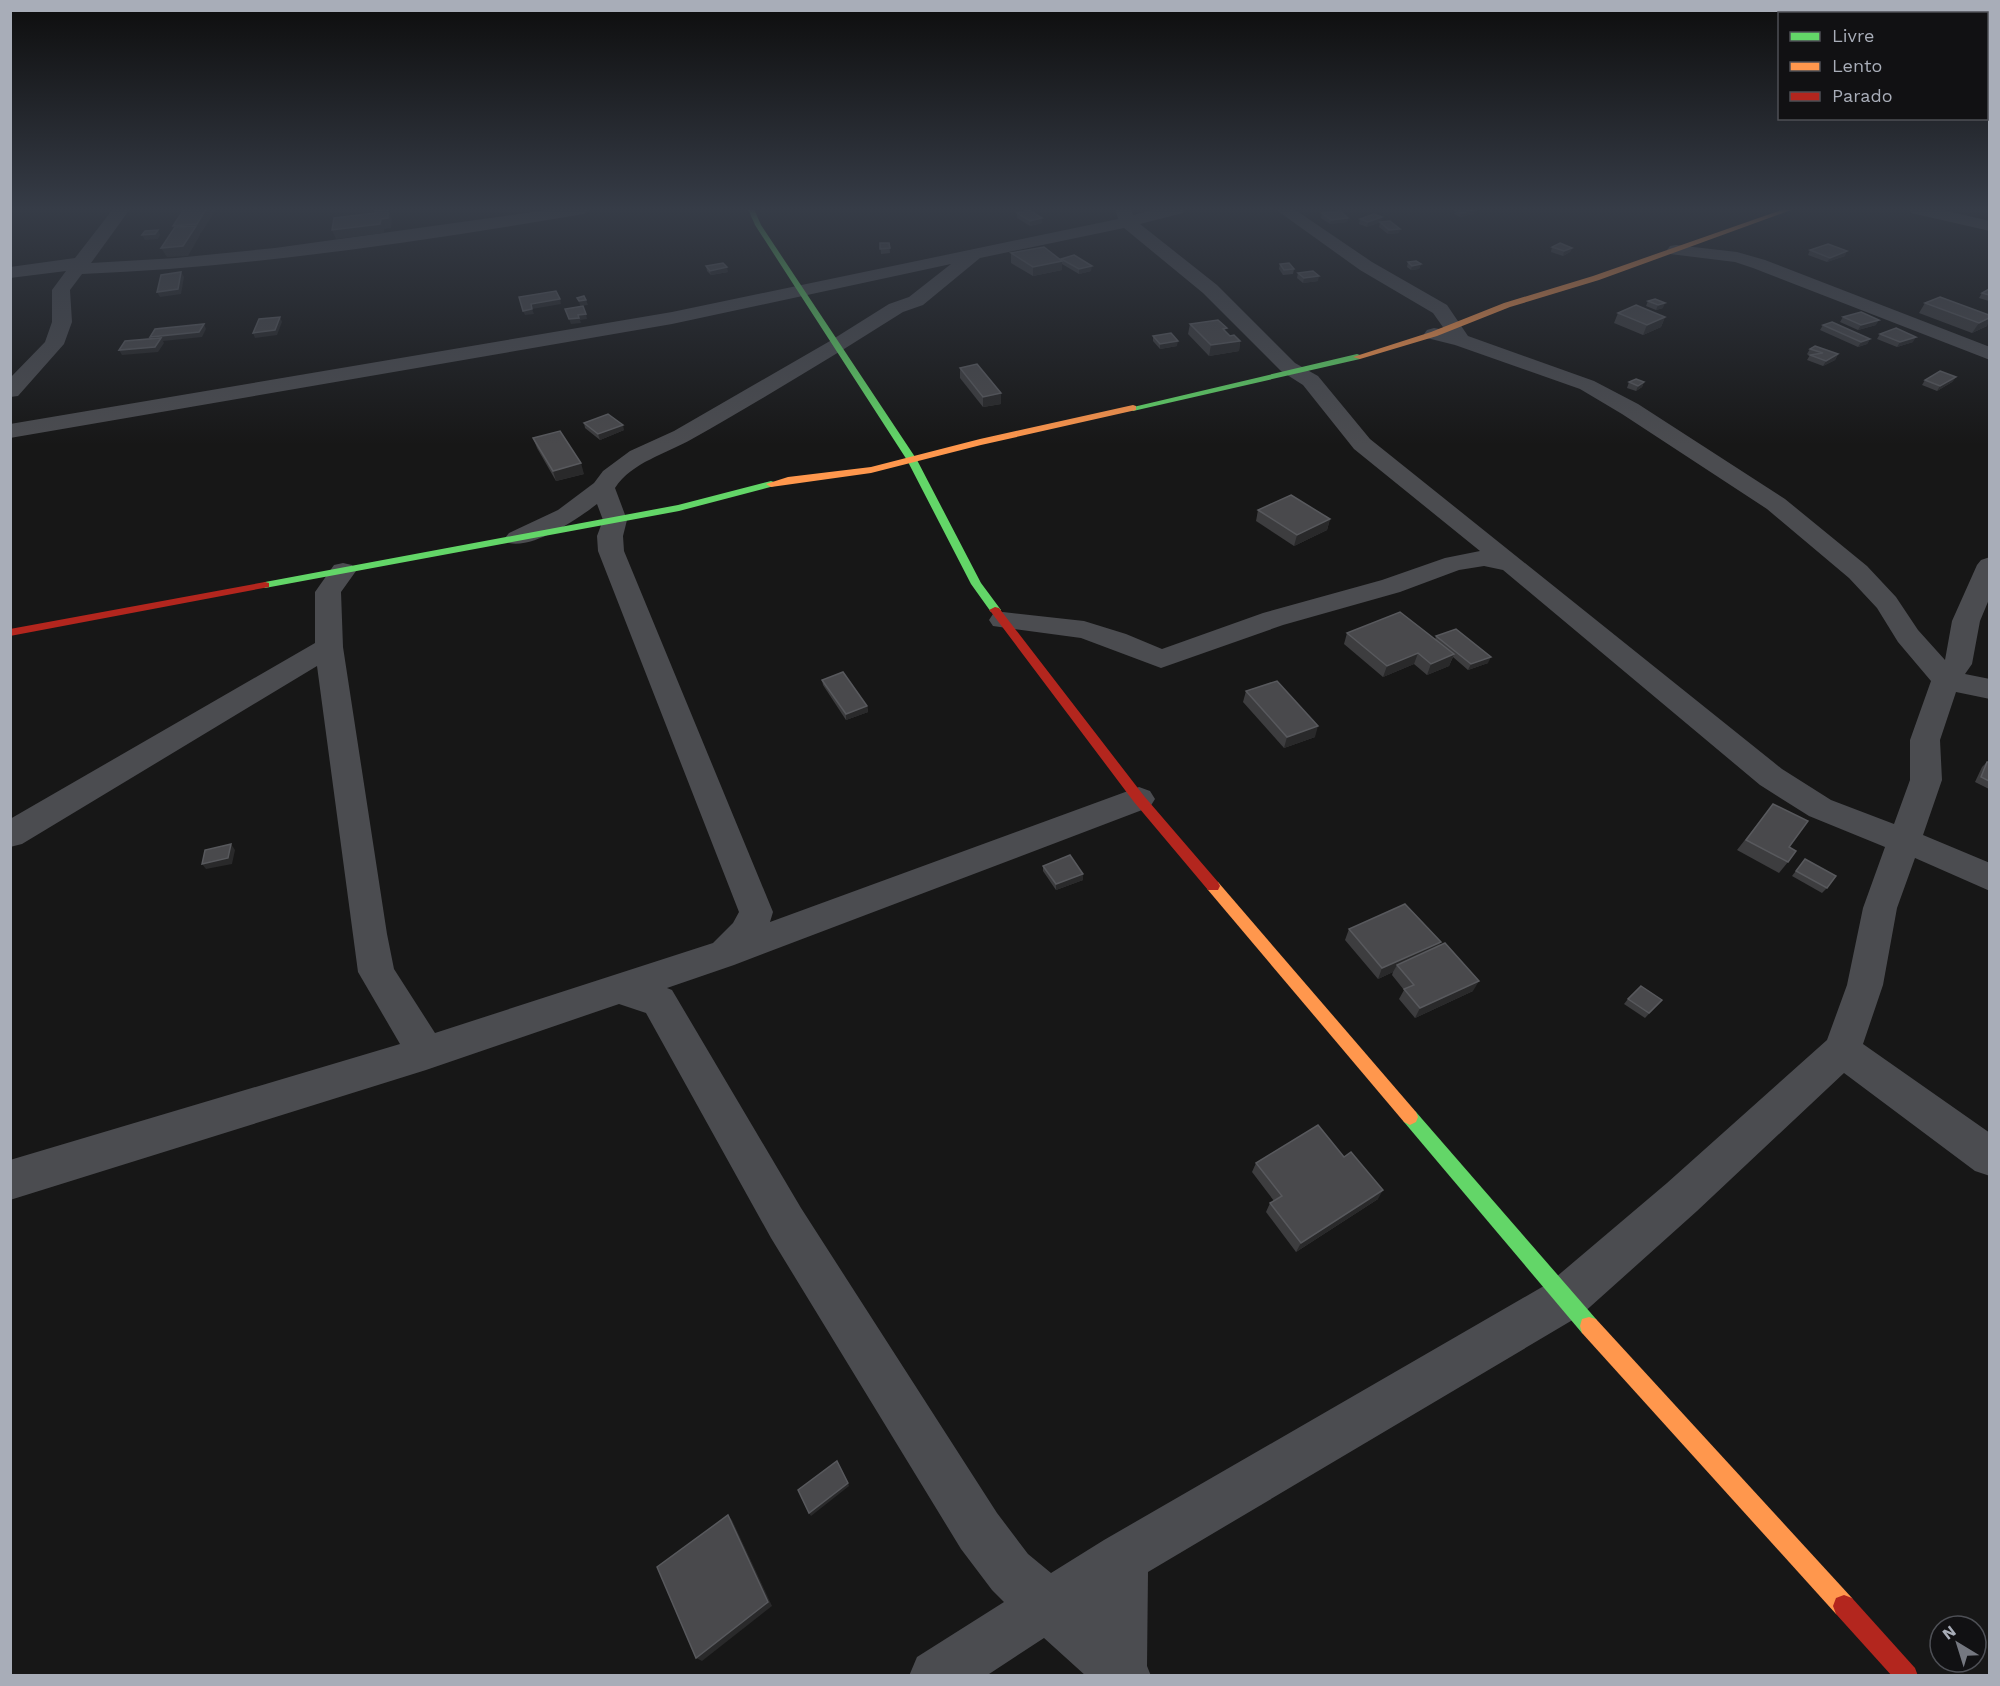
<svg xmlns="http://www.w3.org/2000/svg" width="2000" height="1686" viewBox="0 0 2000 1686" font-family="'Work Sans',sans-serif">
  <rect width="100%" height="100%" fill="#171717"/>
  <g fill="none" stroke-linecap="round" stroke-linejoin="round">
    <g fill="#4b4c50" fill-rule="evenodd">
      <path d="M113 209H130L91 263 176 258 275 248 554 209H592L584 214C418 242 250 267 82 274L70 290 72 322 64 344 18 396 10 397V378L45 342 52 322V290L66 271 10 278V267L75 258Z"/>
      <path d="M1115 209H1131L1133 215 1157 209H1185L1183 213 1140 224 1217 285 1295 363 1318 376 1370 439 1782 769 1831 800 1894 824 1910 780V740L1931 681 1898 642 1877 608 1849 578 1767 509 1622 414 1580 389 1455 345 1427 338 1424 334 1427 330 1434 328 1445 330 1433 313 1360 270 1275 209H1294L1372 262 1447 305 1468 336 1594 381 1638 404 1785 499 1867 566 1896 597 1918 630 1945 660 1952 621 1977 565 1981 560 1990 557V597L1980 621 1972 664 1965 674 1990 679V699L1956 692 1940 740 1942 780 1923 835 1990 863V891L1915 858 1897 908 1883 985 1863 1044 1990 1133V1176L1975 1171 1844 1073 1697 1211 1581 1315 1148 1572 1147 1666 1151 1676H1086L1044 1638 986 1676H909L917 1657 1004 1602 992 1590 961 1549 771 1238 646 1013 619 1004 426 1070 10 1200V1160L400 1044 358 972 317 666 22 844 10 847V819L315 643V592L334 565 343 563 352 565 356 571 341 592 343 647 387 934 394 969 435 1033 713 943 733 923 739 912 598 551 597 536 603 520 597 504C578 519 533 549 509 543L505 538 509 533 558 510 594 483 603 471 630 451 674 431 830 341 889 304 909 297 951 264 672 324 10 438V424L672 312 1118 219ZM1124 228 1203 293 1281 371 1303 385 1354 449 1480 551 1445 558 1382 580 1263 613 1162 649 1126 634 1084 621 1003 612 993 614 989 620 993 626 1081 638 1161 668 1283 625 1400 592 1459 570 1484 566 1503 570 1760 785 1809 816 1885 847 1863 908 1847 985 1827 1040 1667 1183 1549 1283 1104 1540 1051 1573 1028 1554 997 1513 801 1208 672 990 667 988 734 965 1150 807 1155 799 1150 791 1139 787 1128 791 770 922 773 912 624 551 623 536 627 520 615 488C632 462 666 454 692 439 744 410 794 379 844 349L903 312 923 305 980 258Z"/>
      <polygon points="1909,209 1939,209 1990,221 1990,231 1911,213"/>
      <polygon points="1676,245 1737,252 1765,260 1990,347 1990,360 1753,268 1735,262 1670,254 1667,250 1670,246"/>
    </g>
    <g fill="#63d668" fill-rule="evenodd">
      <polygon points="748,209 754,209 761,225 917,460 981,583 1001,610 999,612 991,612 971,584 907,460 755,225"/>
      <polygon points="1357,354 1360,355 1360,359 1133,411 1129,408"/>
      <polygon points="771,481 774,482 774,486 679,511 265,588 260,585 265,582 678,505"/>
      <polygon points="1410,1109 1416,1112 1596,1319 1598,1326 1596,1333 1589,1335 1582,1333 1404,1122 1402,1117 1404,1112"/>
    </g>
    <g fill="#ff974d" fill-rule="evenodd">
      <polygon points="1784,209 1794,209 1599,280 1510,307 1437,336 1360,359 1353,357 1431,332 1504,303 1593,276"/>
      <polygon points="1133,405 1136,406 1136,410 981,445 871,473 771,487 766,484 788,477 871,467 980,439"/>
      <polygon points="1213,881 1218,882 1416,1112 1418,1117 1416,1122 1410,1125 1404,1122 1208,890 1206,886 1208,882"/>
      <polygon points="1589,1317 1596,1319 1852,1598 1855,1606 1852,1614 1844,1617 1836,1614 1582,1333 1580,1326 1582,1319"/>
    </g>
    <g fill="#b3261e" fill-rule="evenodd">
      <polygon points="265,582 269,583 269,587 10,636 10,629"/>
      <polygon points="995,607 999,608 1144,796 1218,882 1220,886 1218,890 1208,890 1134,802 991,612 989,610"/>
      <polygon points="1844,1595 1852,1598 1915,1668 1918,1676 1892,1676 1836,1614 1833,1606 1836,1598"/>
    </g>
  </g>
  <g fill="#3d3d3f">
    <polygon points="1455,210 1475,210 1474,214 1460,217 1454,214"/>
    <polygon points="1017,213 1042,218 1042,223 1030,226 1017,218"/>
    <polygon points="1322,213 1348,218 1347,222 1330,224 1321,218"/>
    <polygon points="1360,219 1381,222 1399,233 1388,234 1379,227 1380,222 1367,227 1359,224"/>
    <polygon points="880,243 889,243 890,253 881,254"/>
    <polygon points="1552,247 1572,248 1570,252 1563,256 1551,252"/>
    <polygon points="1810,250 1845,256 1827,262 1808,255"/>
    <polygon points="1011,253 1061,260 1061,259 1091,271 1079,274 1062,264 1062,270 1033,276 1011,263"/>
    <polygon points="1408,262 1421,264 1419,269 1411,270 1407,267"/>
    <polygon points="1280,264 1294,269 1293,274 1283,275 1279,269"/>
    <polygon points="706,266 728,272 711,275 707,271"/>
    <polygon points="1298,273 1318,281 1303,283 1297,278"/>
    <polygon points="1989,289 1989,301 1979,298 1982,293"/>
    <polygon points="1648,301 1663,308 1656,310 1646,306"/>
    <polygon points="1925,303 1987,326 1972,333 1919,313"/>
    <polygon points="1618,313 1665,317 1661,327 1643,335 1614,323"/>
    <polygon points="1843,317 1876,325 1858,330 1840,322"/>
    <polygon points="1190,324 1226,332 1230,336 1240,341 1239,351 1209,356 1188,334"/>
    <polygon points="1823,325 1870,339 1867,344 1858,347 1820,330"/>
    <polygon points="1880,334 1913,342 1897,347 1877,339"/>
    <polygon points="1153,336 1177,346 1160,349 1153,341"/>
    <polygon points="1810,349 1838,354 1835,360 1823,366 1807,360 1810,355 1807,354"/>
    <polygon points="960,368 1001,404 983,407 960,378"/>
    <polygon points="1956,377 1952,382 1937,391 1922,385 1925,380"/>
    <polygon points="1629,382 1644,382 1642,387 1636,391 1627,388"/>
    <polygon points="584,423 624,430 600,440 585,428"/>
    <polygon points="533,438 584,474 556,481 537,448"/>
    <polygon points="1258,510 1330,519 1327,530 1294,546 1256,521"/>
    <polygon points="1347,633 1435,640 1436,636 1488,663 1468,670 1453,657 1449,666 1427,675 1414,664 1383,677 1344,644"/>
    <polygon points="822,680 867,706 868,712 846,720 823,685"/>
    <polygon points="1246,691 1315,737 1284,748 1243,702"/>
    <polygon points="1987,762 1989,762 1989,789 1975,782 1982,767"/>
    <polygon points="1773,804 1789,847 1788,862 1779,873 1737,850"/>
    <polygon points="1805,859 1827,888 1822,893 1792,876"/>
    <polygon points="1043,866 1083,874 1083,880 1056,890 1043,871"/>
    <polygon points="1349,929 1439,946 1473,991 1415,1018 1399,999 1404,990 1392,975 1393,972 1378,979 1345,940"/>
    <polygon points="1628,999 1662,1000 1645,1018 1624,1004"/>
    <polygon points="1344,1157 1378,1199 1296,1252 1266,1212 1270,1203 1274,1201 1252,1172 1256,1163"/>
  </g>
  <g fill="#29292a">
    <polygon points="206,209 215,209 216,210 201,233 200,233 200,235 188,256 167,257 161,248 178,235 173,226"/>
    <polygon points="388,209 392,219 391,228 384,229 384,233 336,239 332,230 381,219"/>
    <polygon points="1475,210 1474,214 1460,217 1461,213"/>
    <polygon points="1382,217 1381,222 1367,227 1368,222"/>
    <polygon points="1042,218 1042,223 1030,226 1030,221"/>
    <polygon points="1348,218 1347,222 1330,224 1331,220"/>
    <polygon points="1400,229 1399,233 1388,234 1389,230"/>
    <polygon points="158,230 160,235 158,239 145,240 142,235"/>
    <polygon points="1572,248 1570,252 1563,256 1564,251"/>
    <polygon points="1847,251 1845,256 1827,262 1830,258"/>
    <polygon points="1062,261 1062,270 1033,276 1033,267"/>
    <polygon points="1421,264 1419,269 1411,270 1412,266"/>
    <polygon points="1092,266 1091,271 1079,274 1079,269"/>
    <polygon points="727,267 728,272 711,275 710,271"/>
    <polygon points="181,272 184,277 181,294 160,297 157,292"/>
    <polygon points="1319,276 1318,281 1303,283 1304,278"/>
    <polygon points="560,299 561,304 532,309 534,314 525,315 523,311 531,304"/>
    <polygon points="586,300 588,305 580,306 579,301"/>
    <polygon points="1665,303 1663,308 1656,310 1658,305"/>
    <polygon points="586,314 587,319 580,320 581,323 571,324 569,319 578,315"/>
    <polygon points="280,317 282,322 277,335 255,338 253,333"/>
    <polygon points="1665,317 1661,327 1643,335 1647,325"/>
    <polygon points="1989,318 1989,322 1987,326 1972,333 1979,323"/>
    <polygon points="1879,320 1876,325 1858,330 1861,325"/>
    <polygon points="204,324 206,329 202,337 163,341 164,343 158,352 122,355 119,350 153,342 150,337"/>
    <polygon points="1916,337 1913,342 1897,347 1900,342"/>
    <polygon points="1870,339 1867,344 1858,347 1861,342"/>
    <polygon points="1178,341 1177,346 1160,349 1160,344"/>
    <polygon points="1240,341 1239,351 1209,356 1211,345"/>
    <polygon points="1838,354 1835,360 1823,366 1826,361"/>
    <polygon points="1956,377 1952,382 1937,391 1940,386"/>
    <polygon points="1644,382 1642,387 1636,391 1638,386"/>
    <polygon points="1001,393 1001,404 983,407 983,397"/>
    <polygon points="623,425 624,430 600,440 598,434"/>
    <polygon points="581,463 584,474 556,481 553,471"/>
    <polygon points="1330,519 1327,530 1294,546 1297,535"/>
    <polygon points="1418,653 1414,664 1383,677 1387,666"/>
    <polygon points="1454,654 1449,666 1427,675 1431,664"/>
    <polygon points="1491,657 1488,663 1468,670 1471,664"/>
    <polygon points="867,706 868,712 846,720 846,714"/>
    <polygon points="1318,726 1315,737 1284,748 1287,737"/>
    <polygon points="231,844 235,850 232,864 206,869 202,864"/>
    <polygon points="1083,874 1083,880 1056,890 1056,884"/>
    <polygon points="1441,942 1435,953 1397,965 1393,972 1378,979 1382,968"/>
    <polygon points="1479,981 1473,991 1415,1018 1420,1008"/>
    <polygon points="1383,1190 1378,1199 1296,1252 1301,1243"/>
    <polygon points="848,1483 849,1486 811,1516 809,1513"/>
    <polygon points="728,1515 732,1520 772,1606 702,1661 696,1658"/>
  </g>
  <g fill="#49494c" stroke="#58595d" stroke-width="1.5">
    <polygon points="184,209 206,209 197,224 173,226"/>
    <polygon points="388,209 388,218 381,219 380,224 332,230 334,218 375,213 375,211"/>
    <polygon points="1458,209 1473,209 1475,210 1461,213 1455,210"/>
    <polygon points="1029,210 1042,218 1030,221 1017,213"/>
    <polygon points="1340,211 1348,218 1331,220 1322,213"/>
    <polygon points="1374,214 1382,217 1368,222 1360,219"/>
    <polygon points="1390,221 1400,229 1389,230 1380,222"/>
    <polygon points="196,226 183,246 161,248 175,227"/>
    <polygon points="158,230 155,234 142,235 145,231"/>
    <polygon points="880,243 889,243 890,248 880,249"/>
    <polygon points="1560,243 1572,248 1564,251 1552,247"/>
    <polygon points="1828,244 1847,251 1830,258 1810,250"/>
    <polygon points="1044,247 1062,261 1033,267 1011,253"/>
    <polygon points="1074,255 1092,266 1079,269 1061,259"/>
    <polygon points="1416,261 1421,264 1412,266 1408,262"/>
    <polygon points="723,263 727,267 710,271 706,266"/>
    <polygon points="1289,263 1294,269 1284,270 1280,264"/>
    <polygon points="1313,271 1319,276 1304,278 1298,273"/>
    <polygon points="181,272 178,289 157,292 161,275"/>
    <polygon points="1989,289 1989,295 1982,293"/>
    <polygon points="556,291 560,299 531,304 532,309 523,311 519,297"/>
    <polygon points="584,296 586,300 579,301 577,298"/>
    <polygon points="1940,297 1989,315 1989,318 1979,323 1925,303"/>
    <polygon points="1655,299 1665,303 1658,305 1648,301"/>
    <polygon points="1636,305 1665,317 1647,325 1618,313"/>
    <polygon points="583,306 586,314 578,315 579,318 569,319 565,309"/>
    <polygon points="1861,312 1879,320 1861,325 1843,317"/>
    <polygon points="280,317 275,330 253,333 259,319"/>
    <polygon points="1218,320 1227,328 1223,329 1230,336 1234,335 1240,341 1211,345 1190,324"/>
    <polygon points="1832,322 1870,339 1861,342 1823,325"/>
    <polygon points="204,324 199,332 150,337 155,329"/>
    <polygon points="1896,328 1916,337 1900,342 1880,334"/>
    <polygon points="1171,333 1178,341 1160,344 1153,336"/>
    <polygon points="161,338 155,347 119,350 125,341"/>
    <polygon points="1815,346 1838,354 1826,361 1810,355 1823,353 1810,349"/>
    <polygon points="977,364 1001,393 983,397 960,368"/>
    <polygon points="1940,371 1956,377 1940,386 1925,380"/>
    <polygon points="1636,379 1644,382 1638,386 1629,382"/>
    <polygon points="608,414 623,425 598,434 584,423"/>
    <polygon points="560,431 581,463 553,471 533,438"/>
    <polygon points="1291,495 1330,519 1297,535 1258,510"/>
    <polygon points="1400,612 1454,654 1431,664 1418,653 1387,666 1347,633"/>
    <polygon points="1456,629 1491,657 1471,664 1436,636"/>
    <polygon points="843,672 867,706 846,714 822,680"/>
    <polygon points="1277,681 1318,726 1287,737 1246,691"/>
    <polygon points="1987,762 1989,762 1989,781 1981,777"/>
    <polygon points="1773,804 1808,821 1789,847 1796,851 1788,862 1746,840"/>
    <polygon points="231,844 228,858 202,864 205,850"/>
    <polygon points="1070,855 1083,874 1056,884 1043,866"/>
    <polygon points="1805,859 1836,876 1827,888 1796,871"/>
    <polygon points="1405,904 1441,942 1382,968 1349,929"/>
    <polygon points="1445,943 1479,981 1420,1008 1404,989 1414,985 1397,965"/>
    <polygon points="1641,986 1662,1000 1649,1013 1628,999"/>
    <polygon points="1318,1125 1344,1157 1351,1152 1383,1190 1301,1243 1270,1203 1282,1196 1256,1163"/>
    <polygon points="837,1461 848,1483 809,1513 798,1490"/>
    <polygon points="728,1515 768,1602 696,1658 657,1567"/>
  </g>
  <linearGradient id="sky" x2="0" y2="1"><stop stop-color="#0d0d0d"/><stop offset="0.47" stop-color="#363c47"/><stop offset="1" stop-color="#363c47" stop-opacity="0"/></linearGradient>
  <rect width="2000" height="445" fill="url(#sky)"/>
  <rect width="2000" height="1686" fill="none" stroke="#a8adb8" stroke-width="24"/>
  <rect x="1778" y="12" width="210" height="108" fill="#111113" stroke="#4d4f55" stroke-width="1.5"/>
  <rect x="1790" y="32" width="30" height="9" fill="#63d668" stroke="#4d4f55" stroke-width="1.5"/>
  <text x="1832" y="42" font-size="18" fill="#a8adb8">Livre</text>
  <rect x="1790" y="62" width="30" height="9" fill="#ff974d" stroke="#4d4f55" stroke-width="1.5"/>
  <text x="1832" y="72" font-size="18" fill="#a8adb8">Lento</text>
  <rect x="1790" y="92" width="30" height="9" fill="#b3261e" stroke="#4d4f55" stroke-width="1.5"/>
  <text x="1832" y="102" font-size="18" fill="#a8adb8">Parado</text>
  <g transform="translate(1958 1644) rotate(322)"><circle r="28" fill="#111113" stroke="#4d4f55" stroke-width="1.5"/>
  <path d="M0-4.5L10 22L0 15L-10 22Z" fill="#757880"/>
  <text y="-9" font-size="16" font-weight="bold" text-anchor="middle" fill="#a8adb8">N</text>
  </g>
</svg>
